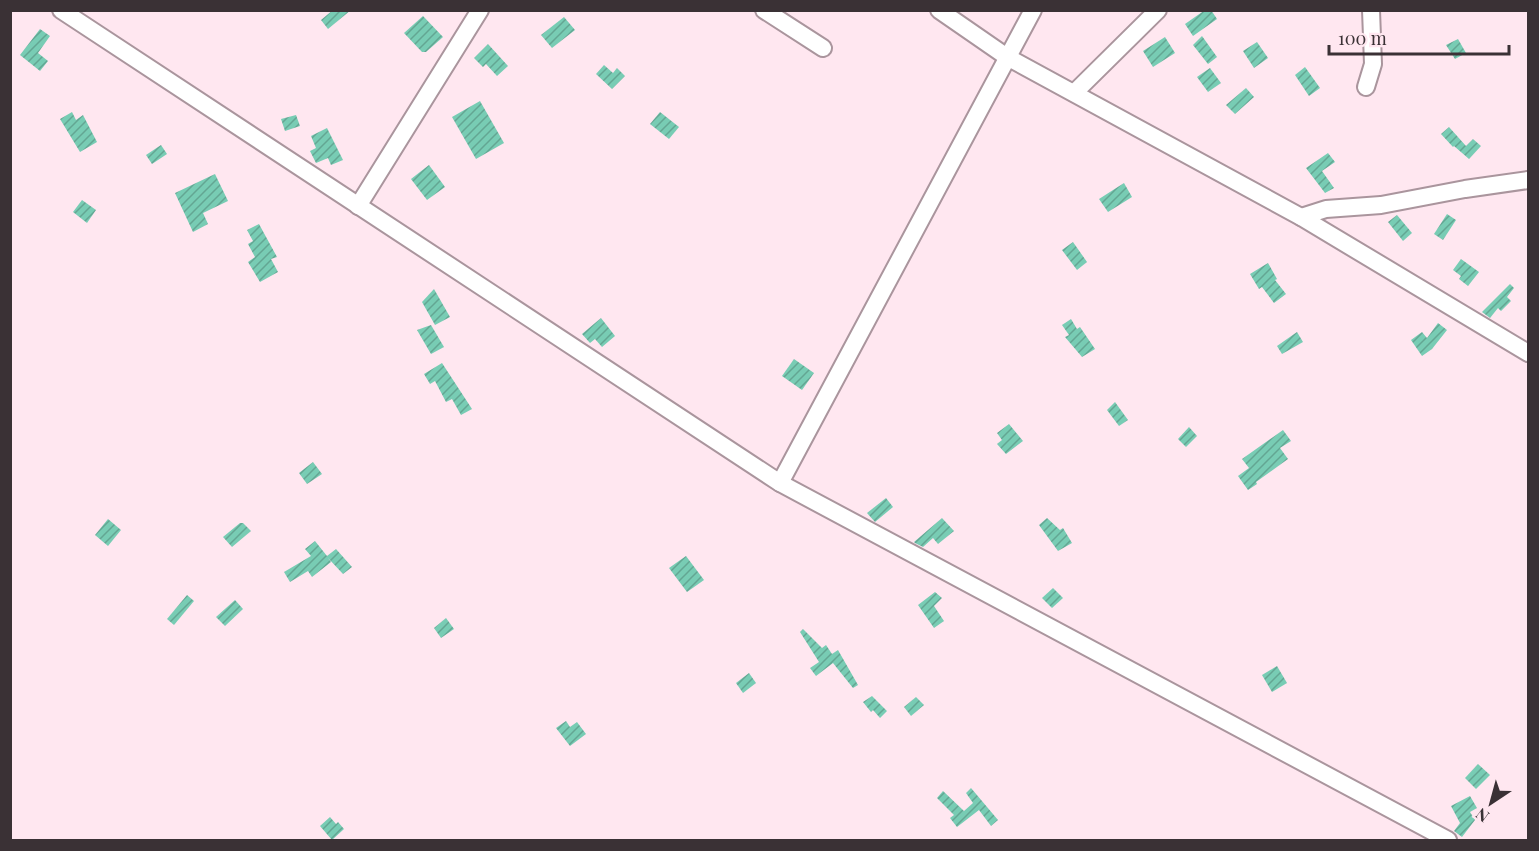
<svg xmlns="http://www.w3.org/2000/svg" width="1539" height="851" viewBox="0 0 1539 851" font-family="'Playfair Display',serif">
  <defs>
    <pattern id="building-hatch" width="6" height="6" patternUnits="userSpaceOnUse" patternTransform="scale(1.5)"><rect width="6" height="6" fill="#78ccb4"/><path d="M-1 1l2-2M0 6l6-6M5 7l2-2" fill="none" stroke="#63a693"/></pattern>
  </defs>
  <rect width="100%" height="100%" fill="#ffe7f0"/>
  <g fill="url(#building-hatch)">
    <polygon points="333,10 351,10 328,29 321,20"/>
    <polygon points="1205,10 1211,10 1217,19 1193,36 1185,24"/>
    <polygon points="423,16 443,37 426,52 422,52 404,33"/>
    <polygon points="564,17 575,30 552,48 541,35"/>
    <polygon points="40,29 50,36 38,53 48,61 40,71 20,55"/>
    <polygon points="1202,36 1217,57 1208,64 1193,45"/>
    <polygon points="1165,37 1175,53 1153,67 1143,51"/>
    <polygon points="1458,39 1466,53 1455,59 1446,45"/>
    <polygon points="1257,42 1268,58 1254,68 1243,51"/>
    <polygon points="488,44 508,66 497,76 486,64 483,67 474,58"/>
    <polygon points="604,65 613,73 617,68 625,76 612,89 596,74"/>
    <polygon points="1305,67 1320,88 1309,96 1295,75"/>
    <polygon points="1210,68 1221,83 1208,92 1197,77"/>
    <polygon points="1246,88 1254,97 1235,114 1226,105"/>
    <polygon points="480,101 504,143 476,159 452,117"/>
    <polygon points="72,112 76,120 83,115 97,142 80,152 60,119"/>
    <polygon points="660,112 679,127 669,139 650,124"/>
    <polygon points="296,115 300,126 285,131 281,119"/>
    <polygon points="1449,127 1466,146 1473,139 1481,146 1469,159 1454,146 1453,147 1441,134"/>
    <polygon points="327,128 343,160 331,165 328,158 316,163 310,151 316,148 311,136"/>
    <polygon points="161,145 167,154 152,164 146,155"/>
    <polygon points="1328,153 1335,162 1322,171 1334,188 1325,193 1306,168"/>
    <polygon points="429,165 445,187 427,200 411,179"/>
    <polygon points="215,174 228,201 203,213 208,224 193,232 175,193"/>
    <polygon points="1124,183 1132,197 1108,212 1099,199"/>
    <polygon points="82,200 96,210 87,223 73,212"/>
    <polygon points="1447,214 1456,220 1443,240 1434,234"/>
    <polygon points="1397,215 1412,233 1403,241 1388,222"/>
    <polygon points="259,224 277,257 271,259 278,272 260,282 248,262 255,257 248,244 253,241 247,230"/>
    <polygon points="1073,242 1087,262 1077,270 1062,250"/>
    <polygon points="1461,259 1479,272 1468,286 1459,279 1461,276 1453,270"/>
    <polygon points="1268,263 1277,279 1275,280 1286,294 1274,303 1262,287 1259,289 1250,274"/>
    <polygon points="1510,284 1514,288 1507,297 1511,301 1501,311 1498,308 1490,318 1482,312"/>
    <polygon points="434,289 450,317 435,325 422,302"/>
    <polygon points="601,318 615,336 602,347 595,339 590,343 582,334"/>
    <polygon points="1071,319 1077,329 1080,327 1095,349 1082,357 1065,337 1069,335 1062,325"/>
    <polygon points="1438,323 1447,330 1432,349 1422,356 1411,340 1422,332 1427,338"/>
    <polygon points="431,325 444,347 431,354 417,330"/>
    <polygon points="1297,332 1303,342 1282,354 1277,346"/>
    <polygon points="794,359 814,373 802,390 782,376"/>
    <polygon points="442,363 472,409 461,415 452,399 446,402 435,381 430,384 424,374"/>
    <polygon points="1115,402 1128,420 1119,426 1107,410"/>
    <polygon points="1009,424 1023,441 1006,454 997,444 1002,440 997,433"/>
    <polygon points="1189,427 1197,436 1186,447 1178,439"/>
    <polygon points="1283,430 1291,441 1280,448 1288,459 1256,482 1257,484 1248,490 1238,476 1249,468 1242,459"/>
    <polygon points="313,462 322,474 307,484 299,473"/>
    <polygon points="886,498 893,507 875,522 867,513"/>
    <polygon points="942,518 954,531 938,544 933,538 923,547 915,543 914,542"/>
    <polygon points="1047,518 1060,530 1063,528 1072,543 1058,551 1039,525"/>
    <polygon points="108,519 121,530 108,546 95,535"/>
    <polygon points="240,523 243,523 251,531 232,547 223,537"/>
    <polygon points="315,541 327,556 336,549 352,567 343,574 328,558 331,562 312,577 308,571 290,582 284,572 311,556 305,549"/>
    <polygon points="686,556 704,580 687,592 669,568"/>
    <polygon points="1053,588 1063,598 1052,608 1042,598"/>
    <polygon points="935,592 942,598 934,606 944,621 934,628 918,605"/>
    <polygon points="187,595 194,601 174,625 167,619"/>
    <polygon points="235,600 243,609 225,626 216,617"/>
    <polygon points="446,618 454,629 441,638 434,628"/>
    <polygon points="803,629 822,648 826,645 832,654 838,650 858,685 853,688 833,663 816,676 810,668 819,662 800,632"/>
    <polygon points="1277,666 1287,683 1272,692 1262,675"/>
    <polygon points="749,673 756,683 743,693 736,683"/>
    <polygon points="872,696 887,711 880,718 873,710 871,712 863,702"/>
    <polygon points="916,697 924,705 911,716 904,707"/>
    <polygon points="566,721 570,727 577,722 586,734 570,746 556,728"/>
    <polygon points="1478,764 1490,775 1476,789 1465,778"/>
    <polygon points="971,788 998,820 991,826 979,810 957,827 950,818 954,815 937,798 943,791 964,811 973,803 966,793"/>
    <polygon points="1470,796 1477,808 1470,812 1475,820 1462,837 1454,831 1460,823 1451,806"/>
    <polygon points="330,817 336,824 338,822 344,829 332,840 320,826"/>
  </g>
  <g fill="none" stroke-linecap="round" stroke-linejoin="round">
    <g stroke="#aa959d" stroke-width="20">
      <g id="minor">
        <polyline points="61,10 780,483 1448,840"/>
        <polyline points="764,10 823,48"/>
        <polyline points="939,10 1007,57 1301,217 1528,353"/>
        <polyline points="1366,87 1373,64 1371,10"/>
        <polyline points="1074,93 1158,10"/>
        <polyline points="358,206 480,10"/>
        <polyline points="1301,217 1326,209 1381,205 1465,189 1528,180"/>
        <polyline points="780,483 1033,10"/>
      </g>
    </g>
    <use href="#minor" stroke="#fff" stroke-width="16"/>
  </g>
  <rect width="1539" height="851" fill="none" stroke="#3a3135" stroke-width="24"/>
  <g transform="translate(1491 803) rotate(216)" stroke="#ffe7f0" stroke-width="4.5" paint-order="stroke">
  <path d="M0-4.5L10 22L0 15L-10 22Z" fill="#3a3135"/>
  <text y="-9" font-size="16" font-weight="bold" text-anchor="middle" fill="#3a3135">N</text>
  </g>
  <path d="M1329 45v9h180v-9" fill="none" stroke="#3a3135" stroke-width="3"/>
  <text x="1338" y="45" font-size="18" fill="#3a3135" stroke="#ffe7f0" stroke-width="4.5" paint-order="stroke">100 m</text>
</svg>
